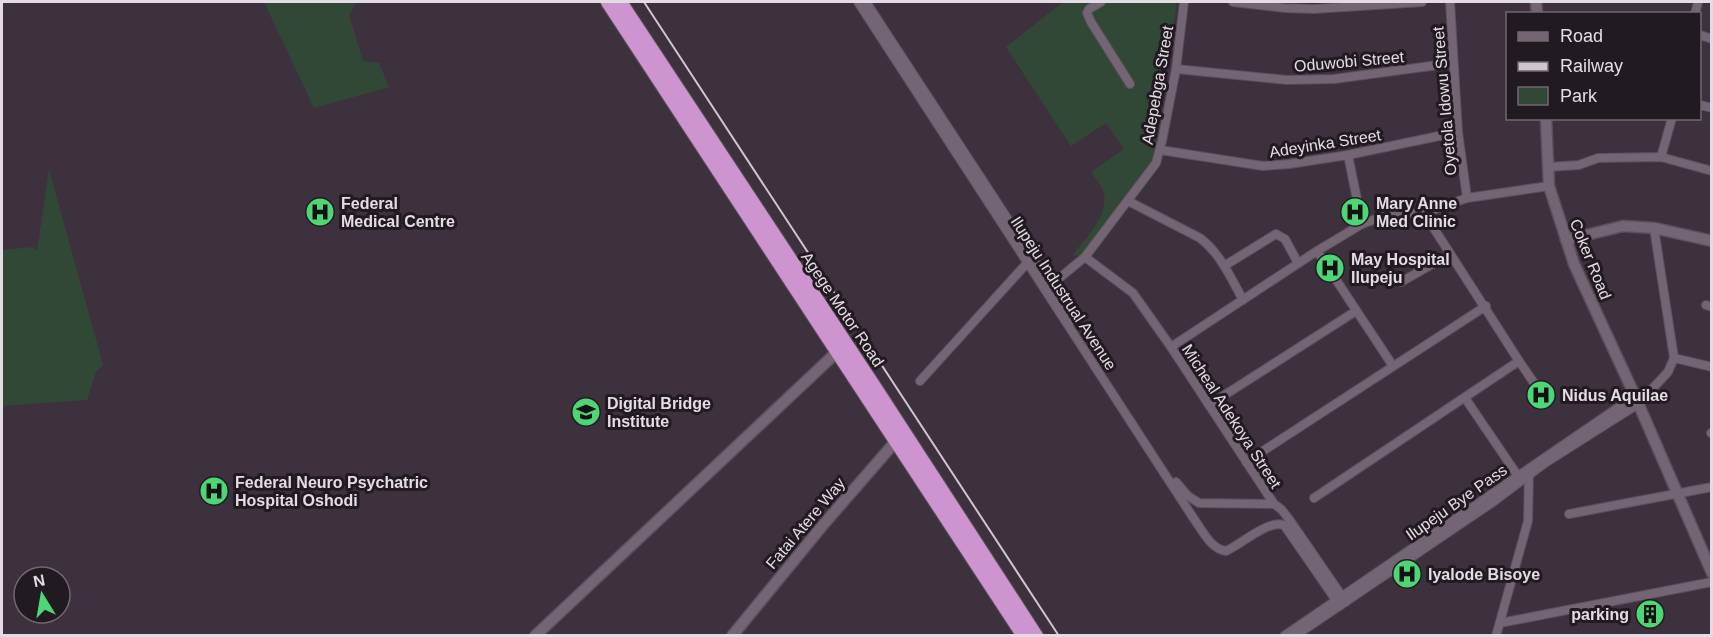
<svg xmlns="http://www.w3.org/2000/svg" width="1713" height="637" viewBox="0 0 1713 637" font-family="Arial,sans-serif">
  <rect width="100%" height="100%" fill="#3d313e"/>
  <g fill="#324836">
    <polygon points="264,2 356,2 349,15 363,61 379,63 389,87 314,108"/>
    <path d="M1063 2H1177L1156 150 1151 161 1081 256 1073 255C1086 237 1113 212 1102 188 1099 183 1094 177 1091 172L1124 149 1106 123 1071 146 1006 47Z"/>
    <polygon points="49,169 103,365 96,372 87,400 2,406 2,250 33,247 37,251"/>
  </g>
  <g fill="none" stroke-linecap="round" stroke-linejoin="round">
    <g stroke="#5a505a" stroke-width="10">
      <g id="street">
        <path d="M858 2 1192 516C1201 528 1210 549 1226 551 1242 544 1267 520 1284 525L1340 606"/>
        <polyline points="866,2 1051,285 1072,321"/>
        <polyline points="1101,2 1089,9 1087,13 1091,22 1130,84"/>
        <polyline points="1233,2 1285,8 1314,9 1422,2"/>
        <polyline points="1450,2 1458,132 1467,198"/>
        <polyline points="1695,14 1698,2"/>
        <polyline points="1700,35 1712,39"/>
        <polyline points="1176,69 1287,80 1334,79 1453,63"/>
        <polyline points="1700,105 1712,108"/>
        <polyline points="1160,150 1263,166 1289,164 1348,155 1458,132"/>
        <polyline points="1348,155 1362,224"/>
        <polyline points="1661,157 1672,118"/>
        <polyline points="1548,167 1579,165 1598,158 1661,157 1712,171"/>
        <path d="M1128 201 1200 238C1220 253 1231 278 1243 300"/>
        <polyline points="1424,213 1519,361 1547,402"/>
        <polyline points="1317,251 1393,366"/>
        <polyline points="1085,257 1133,293 1171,347 1274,504 1281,509 1289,519 1346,602"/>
        <polyline points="1224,266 1276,234 1285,239 1298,263"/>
        <polyline points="1401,282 1450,254"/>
        <polyline points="1051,285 1085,257 1156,163 1162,141 1176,69 1184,2"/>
        <polyline points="1706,305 1712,307"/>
        <polyline points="1171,347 1317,251 1362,224 1387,215 1424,213 1467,198 1549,186"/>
        <polyline points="1674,358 1712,367"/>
        <polyline points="920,381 1028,262"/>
        <polyline points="1465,398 1518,476"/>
        <polyline points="1209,405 1356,311"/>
        <polyline points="1711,433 1712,434"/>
        <polyline points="1246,462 1486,306"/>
        <polyline points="1176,482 1188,496 1199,503 1274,504"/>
        <polyline points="1314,498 1519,361"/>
        <polyline points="1569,514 1712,487"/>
        <polyline points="1500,623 1712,582"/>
        <polyline points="1284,636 1635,396 1640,395"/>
        <polyline points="1295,636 1493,502 1545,463 1638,404 1668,372 1674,358 1654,228"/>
        <polyline points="1496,636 1528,521 1529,472"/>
      </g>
    </g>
    <g stroke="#5a505a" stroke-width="13">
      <g id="secondary">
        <polyline points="1536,2 1537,14"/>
        <polyline points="1546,118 1549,186 1574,264 1635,396 1712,573"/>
        <polyline points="1566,240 1623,226 1654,228 1712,241"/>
        <polyline points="535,636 837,352"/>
        <polyline points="732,636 823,525 896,441 901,438"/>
      </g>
    </g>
    <g stroke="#5a505a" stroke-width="16">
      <g id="highway">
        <polyline points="608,2 1024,636"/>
        <polyline points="620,2 875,388 1036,636"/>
      </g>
    </g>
    <use href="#street" stroke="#736573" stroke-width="8"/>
    <use href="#secondary" stroke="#736573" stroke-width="10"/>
    <use href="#highway" stroke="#cd94cf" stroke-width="14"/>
    <polyline stroke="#cec5ce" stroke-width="2" points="644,2 1059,636"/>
  </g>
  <defs>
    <g id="hospital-disc" transform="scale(1.5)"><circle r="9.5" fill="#4ed676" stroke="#211b21"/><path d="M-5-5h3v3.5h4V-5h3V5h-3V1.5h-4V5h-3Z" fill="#111"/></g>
    <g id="university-disc" transform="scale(1.5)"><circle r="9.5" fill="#4ed676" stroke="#211b21"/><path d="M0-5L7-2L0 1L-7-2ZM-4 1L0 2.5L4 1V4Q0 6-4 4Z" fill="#111"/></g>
    <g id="building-disc" transform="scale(1.5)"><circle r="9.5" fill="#4ed676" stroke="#211b21"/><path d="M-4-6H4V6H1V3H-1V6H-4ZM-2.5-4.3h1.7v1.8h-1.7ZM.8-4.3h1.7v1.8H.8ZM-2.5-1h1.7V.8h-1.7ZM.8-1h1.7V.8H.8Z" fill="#111"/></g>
  </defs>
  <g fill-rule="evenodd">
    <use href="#hospital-disc" x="320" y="212"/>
    <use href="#hospital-disc" x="1355" y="212"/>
    <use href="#hospital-disc" x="1330" y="268"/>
    <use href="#hospital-disc" x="1541" y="395"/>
    <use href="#university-disc" x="586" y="412"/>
    <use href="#hospital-disc" x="214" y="491"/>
    <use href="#hospital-disc" x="1407" y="574"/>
    <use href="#building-disc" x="1650" y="614"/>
  </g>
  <g text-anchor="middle" stroke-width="6" stroke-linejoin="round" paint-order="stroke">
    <g font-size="16" fill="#e4dce4" stroke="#211b21">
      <text transform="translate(1349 61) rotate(-5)" y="6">Oduwobi Street</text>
      <text transform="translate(1157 85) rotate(-80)" y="6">Adepebga Street</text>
      <text transform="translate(1444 101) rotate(-95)" y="6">Oyetola Idowu Street</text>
      <text transform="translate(1325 143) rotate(-9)" y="6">Adeyinka Street</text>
      <text transform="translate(1591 259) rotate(68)" y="6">Coker Road</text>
      <text transform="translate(1064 293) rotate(57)" y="6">Ilupeju Industrual Avenue</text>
      <text transform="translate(843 309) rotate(56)" y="6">Agege Motor Road</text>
      <text transform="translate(1232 416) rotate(57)" y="6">Micheal Adekoya Street</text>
      <text transform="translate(1456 502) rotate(-35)" y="6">Ilupeju Bye Pass</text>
      <text transform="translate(805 523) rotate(-50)" y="6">Fatai Atere Way</text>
    </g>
    <g font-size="16" font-weight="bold" fill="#e4dce4" stroke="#211b21" text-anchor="start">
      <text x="341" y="209">Federal<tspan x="341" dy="18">Medical Centre</tspan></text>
      <text x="1376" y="209">Mary Anne<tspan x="1376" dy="18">Med Clinic</tspan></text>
      <text x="1351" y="265">May Hospital<tspan x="1351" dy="18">Ilupeju</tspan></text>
      <text x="1562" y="401">Nidus Aquilae</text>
      <text x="607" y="409">Digital Bridge<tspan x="607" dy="18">Institute</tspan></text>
      <text x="235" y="488">Federal Neuro Psychatric<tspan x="235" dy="18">Hospital Oshodi</tspan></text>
      <text x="1428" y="580">Iyalode Bisoye</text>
      <text x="1629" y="620" text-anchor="end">parking</text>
    </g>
  </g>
  <rect width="1713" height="637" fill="none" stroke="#e4dce4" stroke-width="6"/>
  <rect x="1506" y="12" width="195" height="108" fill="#211b21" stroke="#6f686f" stroke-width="1.5"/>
  <rect x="1518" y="32" width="30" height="9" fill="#736573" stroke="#6f686f" stroke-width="1.5"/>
  <text x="1560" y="42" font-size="18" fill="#e4dce4">Road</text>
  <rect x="1518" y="62" width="30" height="9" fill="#cec5ce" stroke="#6f686f" stroke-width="1.5"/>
  <text x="1560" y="72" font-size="18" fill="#e4dce4">Railway</text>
  <rect x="1518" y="87" width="30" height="18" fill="#324836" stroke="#6f686f" stroke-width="1.5"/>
  <text x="1560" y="102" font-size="18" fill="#e4dce4">Park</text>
  <g transform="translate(42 595) rotate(349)"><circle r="28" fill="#211b21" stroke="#6f686f" stroke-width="1.5"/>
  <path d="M0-4.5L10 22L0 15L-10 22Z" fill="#4ed676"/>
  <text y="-9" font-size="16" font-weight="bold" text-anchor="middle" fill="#e4dce4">N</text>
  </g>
</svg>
